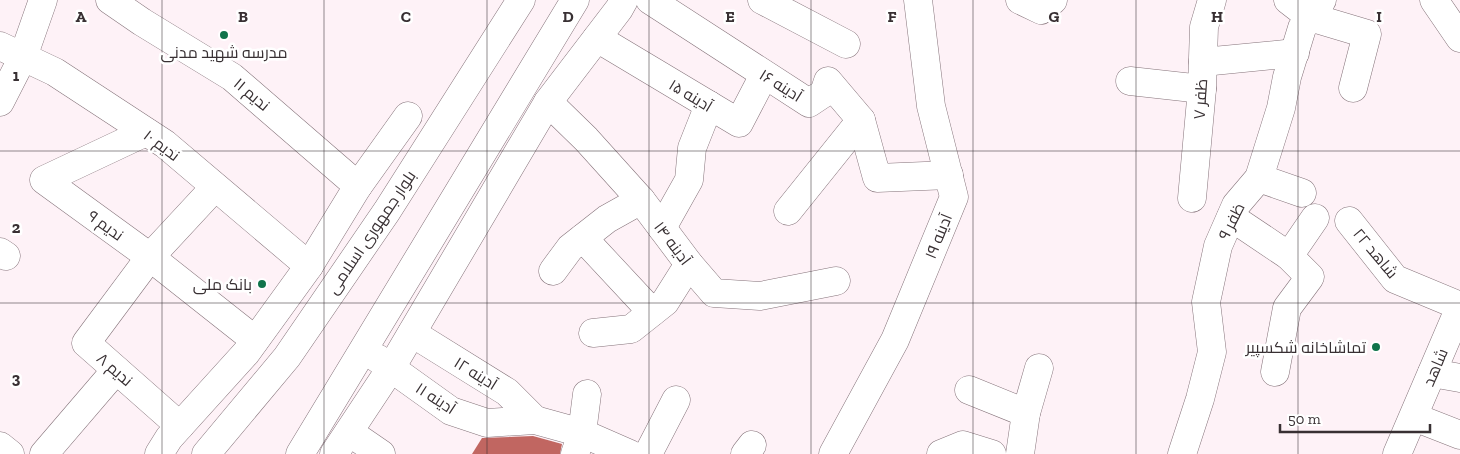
<svg xmlns="http://www.w3.org/2000/svg" width="1460" height="454" viewBox="0 0 1460 454" font-family="'Zilla Slab',Cairo,serif">
  <rect width="100%" height="100%" fill="#fef2f7"/>
  <polygon fill="#c16661" points="533,436 562,444 560,454 472,454 482,438"/>
  <g fill="none" stroke-linecap="round" stroke-linejoin="round">
    <g stroke="#85737a" stroke-width="29">
      <g id="minor">
        <polyline points="110,0 142,22 232,77 358,186"/>
        <polyline points="650,0 809,103 824,93 828,81 861,120 877,178 949,175"/>
        <polyline points="762,0 846,44"/>
        <polyline points="1020,0 1041,10 1053,0"/>
        <polyline points="1288,0 1310,17 1367,34 1353,88"/>
        <polyline points="1434,0 1460,38"/>
        <polyline points="597,38 739,123 764,75"/>
        <polyline points="0,46 55,72 165,144 309,266"/>
        <polyline points="1203,62 1295,53"/>
        <polyline points="1130,81 1202,89"/>
        <polyline points="0,102 23,57 43,0"/>
        <polyline points="548,102 586,139 641,200 689,264 714,293 760,296 836,281"/>
        <polyline points="146,132 44,180 150,257 255,340"/>
        <polyline points="1259,178 1302,193"/>
        <polyline points="1192,198 1202,89 1204,27 1212,0"/>
        <polyline points="788,211 861,120"/>
        <polyline points="1231,217 1289,256"/>
        <polyline points="1349,221 1395,279 1460,306"/>
        <polyline points="662,228 689,180 692,148 709,105"/>
        <polyline points="583,238 652,312"/>
        <polyline points="0,252 6,256"/>
        <polyline points="553,271 570,248 607,219 641,200"/>
        <polyline points="412,333 507,392 535,420"/>
        <polyline points="593,333 631,329 665,302 689,264"/>
        <polyline points="377,358 451,411 487,423 535,420 582,433 630,454"/>
        <polyline points="1275,372 1287,308 1310,277 1289,256 1315,218"/>
        <polyline points="1432,373 1460,378"/>
        <polyline points="969,390 1026,413"/>
        <polyline points="1414,417 1460,435"/>
        <polyline points="180,426 86,343 150,257 215,187"/>
        <polyline points="349,432 381,454"/>
        <polyline points="0,446 10,454"/>
        <polyline points="44,454 116,370"/>
        <polyline points="159,454 169,438 246,353 309,266 358,186 408,116"/>
        <polyline points="334,454 391,368 548,102 619,9 624,0"/>
        <polyline points="575,454 582,433 587,394"/>
        <polyline points="648,454 676,400"/>
        <polyline points="745,454 752,445"/>
        <polyline points="833,454 895,340 954,197 931,106 918,0"/>
        <polyline points="941,454 963,445 992,454"/>
        <polyline points="1020,454 1026,413 1039,368"/>
        <polyline points="1182,454 1200,399 1212,352 1206,302 1218,246 1236,205 1259,178 1281,108 1287,77 1302,28 1322,0"/>
      </g>
    </g>
    <g stroke="#85737a" stroke-width="29">
      <g id="major">
        <polyline points="206,454 287,357 387,211 521,0"/>
        <polyline points="300,454 575,0"/>
        <polyline points="1397,454 1460,307"/>
      </g>
    </g>
    <use href="#minor" stroke="#fff" stroke-width="28"/>
    <use href="#major" stroke="#fff" stroke-width="28"/>
  </g>
  <path fill="none" stroke="#383033" stroke-width="1" stroke-opacity="0.55" d="M162 0V454M324 0V454M487 0V454M649 0V454M811 0V454M973 0V454M1136 0V454M1298 0V454M0 151H1460M0 303H1460"/>
  <g fill="#10744b" stroke="#fff" stroke-width="2">
    <circle cx="224" cy="35" r="5"/>
    <circle cx="262" cy="284" r="5"/>
    <circle cx="1376" cy="347" r="5"/>
  </g>
  <g text-anchor="middle" stroke-width="5" stroke-linejoin="round" paint-order="stroke">
    <g font-size="16" fill="#383033" stroke="#fff" text-anchor="end">
      <text x="224" y="58" text-anchor="middle">مدرسه شهید مدنی</text>
      <text x="252" y="290">بانک ملی</text>
      <text x="1366" y="353">تماشاخانه شکسپیر</text>
    </g>
    <g font-size="16" fill="#383033" stroke="#fff">
      <text transform="translate(781 85) rotate(32)" y="6">آدینه ۱۶</text>
      <text transform="translate(252 94) rotate(40)" y="6">ندیم ۱۱</text>
      <text transform="translate(691 95) rotate(31)" y="6">آدینه ۱۵</text>
      <text transform="translate(1200 99) rotate(-86)" y="6">ظفر ۷</text>
      <text transform="translate(162 145) rotate(37)" y="6">ندیم ۱۰</text>
      <text transform="translate(1231 221) rotate(-63)" y="6">ظفر ۹</text>
      <text transform="translate(106 225) rotate(36)" y="6">ندیم ۹</text>
      <text transform="translate(371 232) rotate(-56)" y="6">بلوار جمهوری اسلامی</text>
      <text transform="translate(938 236) rotate(-68)" y="6">آدینه ۱۹</text>
      <text transform="translate(673 243) rotate(53)" y="6">آدینه ۱۴</text>
      <text transform="translate(1376 253) rotate(50)" y="6">شاهد ۲۲</text>
      <text transform="translate(1435 367) rotate(-67)" y="6">شاهد</text>
      <text transform="translate(115 369) rotate(41)" y="6">ندیم ۸</text>
      <text transform="translate(476 373) rotate(32)" y="6">آدینه ۱۲</text>
      <text transform="translate(436 398) rotate(33)" y="6">آدینه ۱۱</text>
    </g>
  </g>
  <g font-size="16" text-anchor="middle" font-weight="bold" fill="#383033" stroke="#fff" stroke-width="5" stroke-linejoin="round" paint-order="stroke">
    <text x="81" y="22">A</text>
    <text x="243" y="22">B</text>
    <text x="406" y="22">C</text>
    <text x="568" y="22">D</text>
    <text x="730" y="22">E</text>
    <text x="892" y="22">F</text>
    <text x="1054" y="22">G</text>
    <text x="1217" y="22">H</text>
    <text x="1379" y="22">I</text>
    <text x="16" y="81">1</text>
    <text x="16" y="233">2</text>
    <text x="16" y="384">3</text>
  </g>
  <path d="M1280 424v8h150v-8" fill="none" stroke="#383033" stroke-width="2.5"/>
  <text x="1288" y="424" font-size="15" fill="#383033" stroke="#ffffff" stroke-width="4" paint-order="stroke">50 m</text>
</svg>
